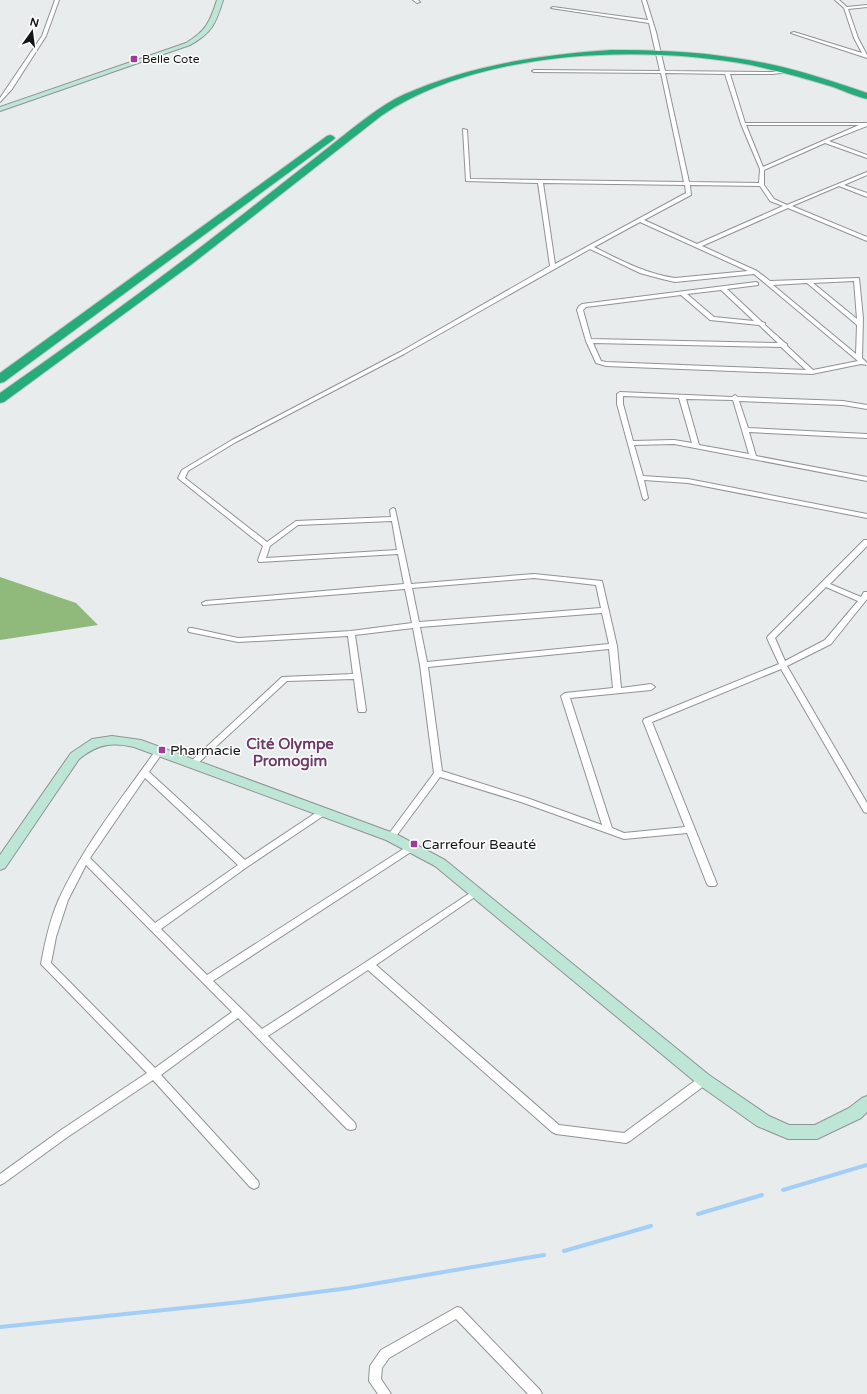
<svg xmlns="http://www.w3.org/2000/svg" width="867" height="1394" viewBox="0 0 867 1394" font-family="'Varela Round',sans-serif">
  <rect width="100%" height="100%" fill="#e8ecec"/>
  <polygon fill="#90b97c" points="0,577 76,603 98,625 0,640"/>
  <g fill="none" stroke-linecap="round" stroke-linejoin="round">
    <g stroke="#a2cef8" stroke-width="4">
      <polyline points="783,1190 867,1165"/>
      <polyline points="698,1214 762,1195"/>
      <polyline points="564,1251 651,1226"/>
      <polyline points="0,1327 241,1302 349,1288 544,1255"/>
    </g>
    <g stroke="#8f9393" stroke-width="2">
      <g id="street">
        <polygon points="55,0 59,0 46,36 12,89 0,102 0,98 42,36"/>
        <polygon points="413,0 418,0 420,2 417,3"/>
        <path d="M642 0H646L656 32 665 71 773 72 791 70V71L789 72 773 74H730L745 123H867V126L829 141 867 155V158L825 143 764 170V185L774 199 787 205 867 172V175L844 185 867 193V197L839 186 792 206 867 237V241L788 208 702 246 757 271 770 281 859 278 863 318 862 358 867 363V365L861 364 812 374 606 366 596 363 586 341 577 310 579 306 582 304 756 282 758 283V285L727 289 762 322 765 323V325L785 343 787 344V346L813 370 858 361 754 274 675 282 662 279 640 273 590 249 404 354 236 442 188 471 185 478 267 542 296 521 391 517 390 510 393 508 395 509 411 584 534 574 602 581 617 646 621 688 651 684 655 687 651 690 570 698 612 828 624 833 685 827 643 721 644 719 779 664 767 638 768 636 864 540H867V546L830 584 861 597 864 592H867V599L831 644 787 666 867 803V813L864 812 781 669 652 722 717 884 715 886H709L707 884 687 833 624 839 521 802 440 777 394 839H388L387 837 388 835 434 773 420 665 413 628 355 635 366 710 365 712H359L358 710 354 679 287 681 195 766H189L188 764 282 677 353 674 348 636 238 642 189 632 188 630 189 628H192L238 638 351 631 412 623 405 589 203 605 202 603 206 601 404 584 398 554 259 562 258 560 263 546 179 479 178 478 182 470 232 440 400 352 550 266 538 183 466 181 463 129 467 130 470 179 684 182 661 73 534 72 532 71 534 70 660 71 649 23 551 8 553 7 648 20ZM665 73 725 74 741 124 760 169 759 183 689 182ZM746 125H859L763 167ZM543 183 685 185 686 193 555 264ZM690 185 760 186 770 201 783 206 697 244 644 220 691 195ZM640 222 748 271 675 278C646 274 620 260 594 247ZM854 281 857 319 813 283ZM807 283 857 325 856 354 773 285ZM721 290 754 321 714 317 687 294ZM681 295 710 320 759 325 778 343 591 339 583 310 586 307ZM593 343 781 347 806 370 606 362 601 361ZM392 521 397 550 266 558 270 546 298 525ZM534 578 596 585 601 608 419 622 412 588ZM826 587 858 601 825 640 785 661 775 638ZM602 613 609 644 427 662 420 627ZM609 649 613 688 565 693 561 696 602 825 527 798 442 771 428 667Z"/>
        <polygon points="835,0 839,0 847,7 867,5 867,7 848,9 858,38 867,55 867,58 791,33 794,32 862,53 854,38 844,8"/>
        <path d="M620 392 732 397 735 395 738 397 843 401 867 405V409L843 405 739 401 748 428 867 434V438L749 432 756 456 867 477V481L674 444 634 445 643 476 688 479 867 514V518L688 483 644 480 648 498 645 500 643 499 617 404V394ZM623 396 679 398 692 443 674 440 633 441 623 404ZM686 399 733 400 749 454 699 445Z"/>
        <path d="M159 749 163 752 149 772 245 860 320 810H326L327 812 326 814 247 867 161 929 207 975 408 846H414L415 848 414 850 213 981 262 1029 366 962 476 889 479 890 481 892 479 894 376 965 559 1125 624 1133 700 1077 704 1076 708 1077 709 1080 708 1083 630 1141 626 1143 556 1134 552 1132 368 970 268 1036 355 1123 356 1126 355 1129 351 1130 347 1129 238 1018 161 1075 258 1181 259 1184 258 1187 254 1189 250 1187 153 1080 69 1136 4 1183 0 1185V1174L61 1130 147 1073 41 964C45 942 50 919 59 899 84 845 122 798 156 750ZM145 778 238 865 155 923 90 858ZM86 865 232 1012 155 1068 51 963 56 937 68 900Z"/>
        <polygon points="457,1307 461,1308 540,1390 542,1394 528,1394 456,1319 389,1358 382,1368 381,1379 391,1394 378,1394 369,1381 370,1366 381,1350"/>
      </g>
    </g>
    <g stroke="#8f9393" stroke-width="2">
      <g id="secondary">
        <path d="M217 0H223C216 23 212 33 190 45L0 111V107L186 43C206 31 210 22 217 0Z"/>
        <path d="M112 736 141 740 396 834 445 860 709 1075 769 1116 789 1125H815L849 1108 862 1098 867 1096V1112L861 1118 817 1139H788L757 1126 699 1085 435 866 386 840 134 747C111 742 98 744 79 759L5 868 0 870V855L71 753 92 739Z"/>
      </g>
    </g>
    <g stroke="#c7c7c7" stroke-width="2">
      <g id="highway">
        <path d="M611 50C652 50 694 51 735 58 780 64 824 78 867 93V99C854 96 842 90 830 86 804 78 778 71 751 65 639 44 478 50 381 116L192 264 4 402 0 403V393C83 335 166 275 246 212 275 189 305 166 334 143 356 126 379 106 405 94 471 65 539 55 611 50Z"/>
        <polygon points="330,135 333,136 335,138 333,140 4,382 0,383 0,373 327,136"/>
      </g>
    </g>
    <use href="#street" fill="#fff" fill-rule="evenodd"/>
    <use href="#secondary" fill="#bee6d7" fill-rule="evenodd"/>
    <use href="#highway" fill="#26ab7b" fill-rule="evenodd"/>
  </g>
  <g fill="#a2399b" stroke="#fff" stroke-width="1.5">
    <rect x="130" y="55" width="8" height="8" rx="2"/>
    <rect x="158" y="746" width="8" height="8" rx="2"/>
    <rect x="410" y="840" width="8" height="8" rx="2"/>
  </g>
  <g text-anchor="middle" stroke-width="3" stroke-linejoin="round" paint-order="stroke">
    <g font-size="12" fill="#141515" stroke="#fff" text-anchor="start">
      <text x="142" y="63">Belle Cote</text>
    </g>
    <g font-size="14" fill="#141515" stroke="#fff" text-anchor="start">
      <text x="170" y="755">Pharmacie</text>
      <text x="422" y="849">Carrefour Beauté</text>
    </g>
    <g font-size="15" font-weight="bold" fill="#6e3a6a" stroke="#fff">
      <text x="290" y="749">Cité Olympe<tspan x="290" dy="17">Promogim</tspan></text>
    </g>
  </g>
  <g transform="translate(32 32) rotate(14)" stroke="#ffffff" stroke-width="3" paint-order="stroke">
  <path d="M0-3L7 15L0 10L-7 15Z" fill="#141515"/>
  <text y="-6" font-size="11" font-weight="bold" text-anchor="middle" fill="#141515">N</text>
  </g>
</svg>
